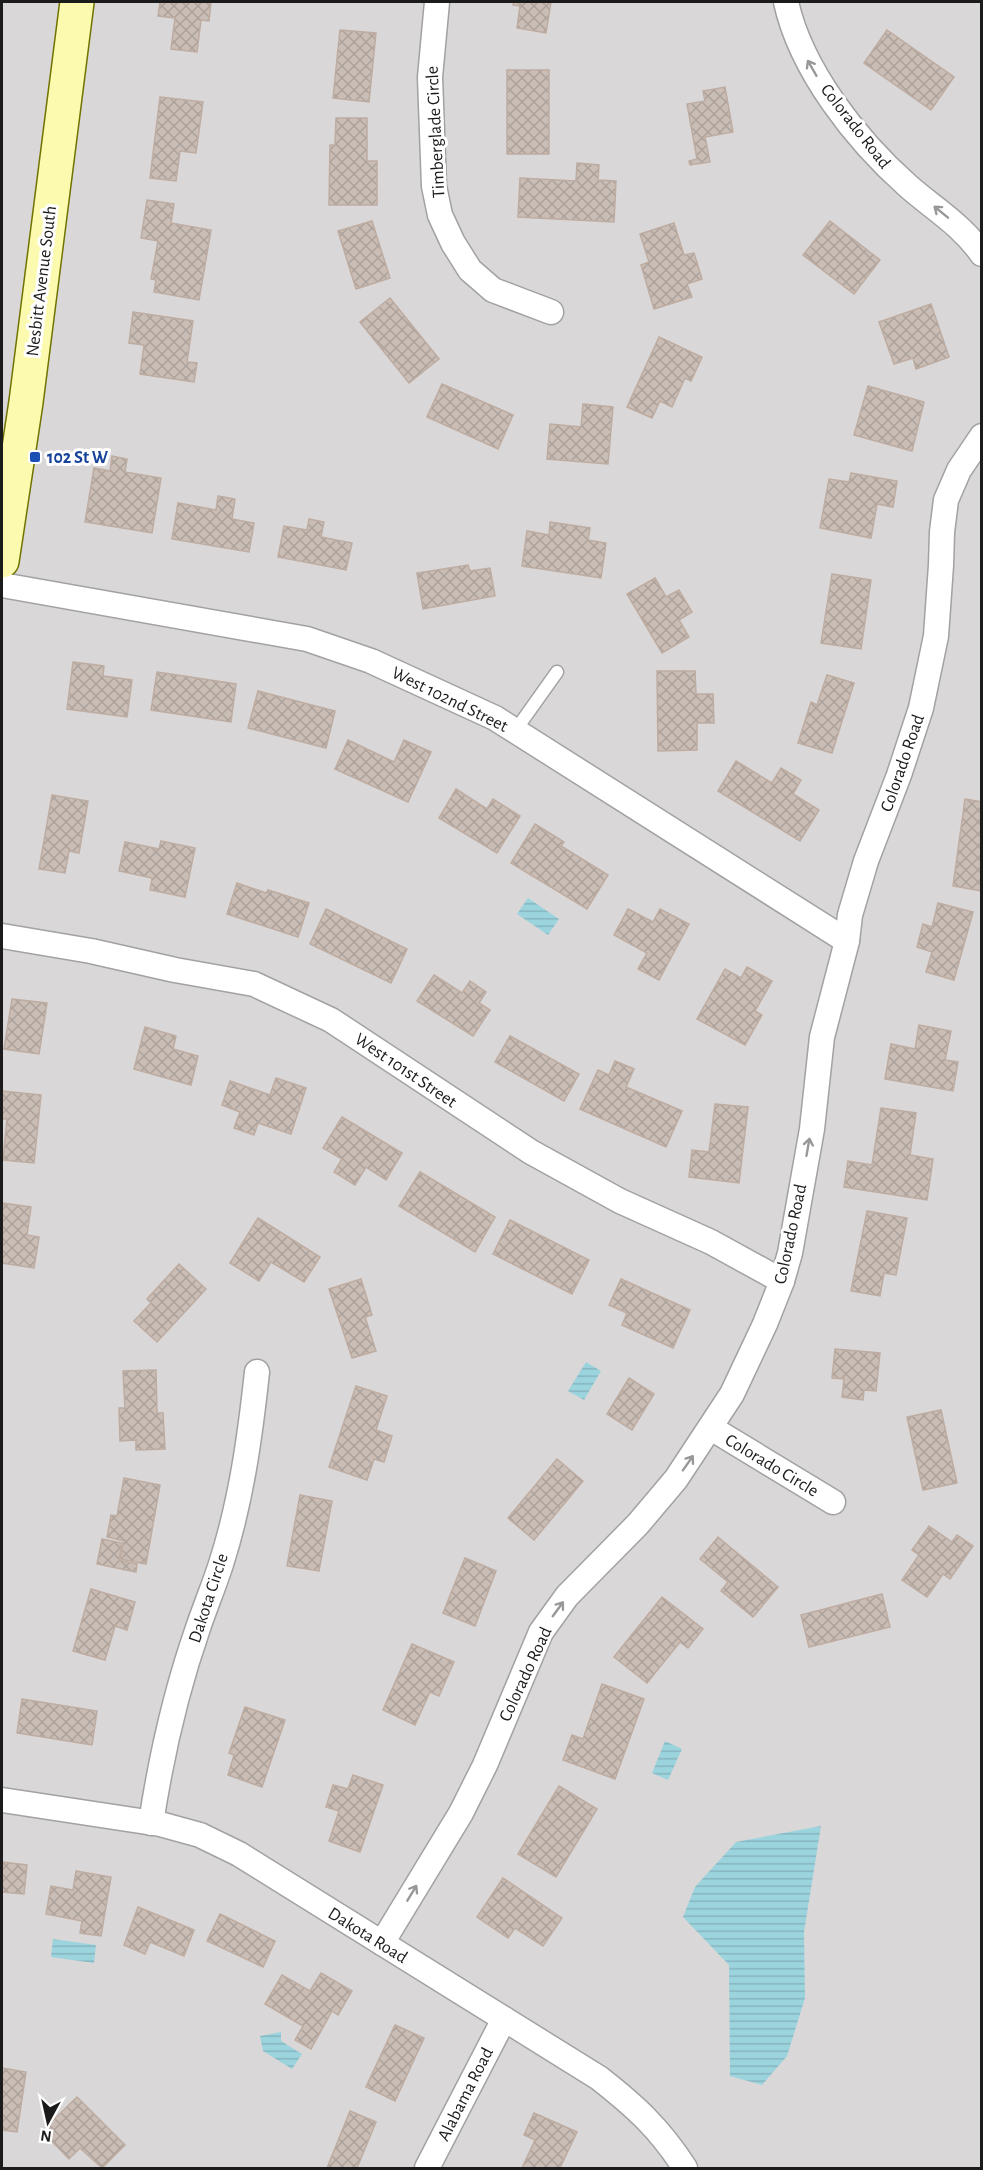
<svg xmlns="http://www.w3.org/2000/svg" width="983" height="2170" viewBox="0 0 983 2170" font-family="'Alegreya Sans',sans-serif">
  <defs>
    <pattern id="water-rules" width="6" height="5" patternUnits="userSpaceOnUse" patternTransform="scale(1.5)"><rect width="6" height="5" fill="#9cd4de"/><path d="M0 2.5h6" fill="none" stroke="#86b5be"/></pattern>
    <pattern id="building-cross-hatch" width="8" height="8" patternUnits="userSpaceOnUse" patternTransform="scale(1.5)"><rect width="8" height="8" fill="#c9bdb5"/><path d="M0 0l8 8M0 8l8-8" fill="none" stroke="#aca29b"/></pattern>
  </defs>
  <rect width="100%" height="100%" fill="#ede7df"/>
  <rect fill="#d9d7d8" x="2" y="2" width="979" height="2166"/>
  <g fill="url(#water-rules)">
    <polygon points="528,898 559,919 548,935 517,914"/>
    <polygon points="586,1362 601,1371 584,1400 568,1391"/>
    <polygon points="665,1741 682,1749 668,1780 652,1773"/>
    <polygon points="821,1826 804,1932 805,1998 787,2056 762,2085 730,2076 729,1965 683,1917 695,1887 736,1842"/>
    <polygon points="53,1939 96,1945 94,1963 51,1957"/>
    <polygon points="281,2032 281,2041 302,2054 292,2069 263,2051 260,2036"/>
  </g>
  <g fill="url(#building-cross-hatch)" stroke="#bfaca1" stroke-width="1.5">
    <polygon points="160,2 211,2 209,21 201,20 197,52 171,49 175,18 158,16"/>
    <polygon points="514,2 551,2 546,33 517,28 520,6 513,5"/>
    <polygon points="340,30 376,33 369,102 333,98"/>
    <polygon points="887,30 954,77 931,110 864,63"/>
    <rect x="507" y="70" width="42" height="84"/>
    <polygon points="725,87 733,132 705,137 710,162 690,165 689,161 697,159 687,104 705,101 703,91"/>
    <polygon points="160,97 203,102 196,153 180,151 176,181 150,178"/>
    <polygon points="336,118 367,118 367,161 377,161 377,205 329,205 330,145 335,145"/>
    <polygon points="577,163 599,165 598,180 616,181 614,222 518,217 520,178 576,181"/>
    <polygon points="147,200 174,204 171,223 211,230 199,300 154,292 156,280 151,279 158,241 141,238"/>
    <polygon points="372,221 390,278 356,289 338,231"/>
    <polygon points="830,221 880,260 854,294 803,255"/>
    <polygon points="674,223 684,255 694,253 702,279 687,284 692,297 654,309 641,265 649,262 640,234"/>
    <polygon points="390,298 439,359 409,383 360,322"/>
    <polygon points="931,304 949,357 916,369 913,358 894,364 879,322"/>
    <polygon points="133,312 193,321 187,362 197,363 194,382 140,374 144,345 129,343"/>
    <polygon points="659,337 702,357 691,381 685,378 672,407 660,401 652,418 627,407"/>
    <polygon points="442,384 513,415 498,449 427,417"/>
    <polygon points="868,386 924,402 912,451 854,435"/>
    <polygon points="583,404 613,407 608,464 547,459 550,424 581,427"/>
    <polygon points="112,456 127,459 125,472 161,478 152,533 85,522 94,468 110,471"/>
    <polygon points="851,473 897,481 893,507 877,504 871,538 820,528 829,479 849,482"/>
    <polygon points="218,496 235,499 232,519 254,523 249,552 172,539 178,503 216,510"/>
    <polygon points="309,519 324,522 321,537 352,543 346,570 278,557 284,526 307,530"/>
    <polygon points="550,522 590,528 588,540 606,543 601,578 522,566 527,531 549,535"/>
    <polygon points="468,565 470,571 490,568 495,596 423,609 417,573"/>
    <polygon points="832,574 871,580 861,649 821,643"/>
    <polygon points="655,578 666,597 679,590 692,612 679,620 689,637 662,653 627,594"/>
    <polygon points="73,662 104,666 103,676 132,680 127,717 67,709"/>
    <polygon points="657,671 695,671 696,694 713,694 714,723 697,723 697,750 658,751"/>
    <polygon points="157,672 236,684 231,722 151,710"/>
    <polygon points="827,675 854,683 832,753 798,743 811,702 817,705"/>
    <polygon points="258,691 335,711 326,748 248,728"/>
    <polygon points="348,740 394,762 404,740 431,752 408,802 335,769"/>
    <polygon points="736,761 772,783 781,768 801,780 793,794 819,810 800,841 718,791"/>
    <polygon points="456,789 487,809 493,799 520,816 497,853 439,818"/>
    <polygon points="52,795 88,801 79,853 69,851 65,873 39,869"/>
    <polygon points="965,799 982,802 982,891 953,886"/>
    <polygon points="535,824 564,842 561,846 608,875 587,909 511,863"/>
    <polygon points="161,841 195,848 185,897 150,890 152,878 119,871 125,842 159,849"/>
    <polygon points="237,883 266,893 268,890 309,903 298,937 227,914"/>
    <polygon points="938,903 973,912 954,980 926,972 932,952 917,947 923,924 932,927"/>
    <polygon points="326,909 407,949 391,983 310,944"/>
    <polygon points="628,909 653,922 660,909 689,924 659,980 638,969 647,953 614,935"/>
    <polygon points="747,967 772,981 755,1011 762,1015 745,1045 697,1019 725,969 741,978"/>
    <polygon points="434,975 462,993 470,981 486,992 479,1003 490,1010 473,1036 417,1001"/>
    <polygon points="12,999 47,1003 39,1054 4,1049"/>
    <polygon points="919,1025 951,1031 945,1060 958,1062 953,1091 885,1079 891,1044 915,1049"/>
    <polygon points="145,1027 176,1036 173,1049 198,1056 191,1085 134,1069"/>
    <polygon points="510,1036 579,1074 564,1101 495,1062"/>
    <polygon points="615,1061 634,1069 626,1087 682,1111 666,1147 580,1109 598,1070 609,1075"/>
    <polygon points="276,1078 306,1088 291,1134 258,1123 254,1135 234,1128 240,1112 222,1105 230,1081 270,1095"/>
    <polygon points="2,1091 41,1095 34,1163 3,1160 7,1119 2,1119"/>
    <polygon points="715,1104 748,1107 739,1183 689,1177 692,1150 709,1152"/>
    <polygon points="881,1108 916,1113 910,1155 933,1159 927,1200 844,1187 848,1161 872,1165"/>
    <polygon points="342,1117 402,1153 386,1180 366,1167 355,1185 334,1172 342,1159 323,1148"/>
    <polygon points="420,1172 495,1217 475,1252 399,1206"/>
    <polygon points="2,1203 31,1207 27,1235 39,1237 34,1268 2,1263"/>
    <polygon points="867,1211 907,1218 896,1275 884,1273 880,1296 851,1291"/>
    <polygon points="258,1218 320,1257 304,1282 271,1262 259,1281 230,1263"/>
    <polygon points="510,1220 589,1260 572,1294 493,1254"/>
    <polygon points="179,1264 206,1289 157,1342 134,1321 151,1303 147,1299"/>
    <polygon points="361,1279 372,1315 365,1317 376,1351 352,1358 329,1289"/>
    <polygon points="621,1279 690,1310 673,1348 622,1325 627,1313 609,1305"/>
    <polygon points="835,1349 880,1353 876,1391 864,1390 863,1400 842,1397 844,1379 832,1378"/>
    <polygon points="156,1370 157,1413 163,1413 165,1449 136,1450 136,1440 120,1441 119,1408 125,1408 123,1371"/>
    <polygon points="629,1378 654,1394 632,1430 607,1414"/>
    <polygon points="356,1386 387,1396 376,1430 392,1436 384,1462 374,1459 367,1480 329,1467"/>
    <polygon points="941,1410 957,1483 923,1490 907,1417"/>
    <polygon points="557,1459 583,1481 534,1540 508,1518"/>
    <polygon points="124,1478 160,1485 146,1564 120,1559 124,1541 107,1537 111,1515 117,1516"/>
    <polygon points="300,1495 332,1501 319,1571 287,1566"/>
    <polygon points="929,1526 952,1542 957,1535 973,1546 950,1579 943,1574 927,1597 902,1580 919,1555 912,1550"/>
    <polygon points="718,1537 778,1587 753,1617 721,1591 728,1582 700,1559"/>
    <polygon points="102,1539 122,1543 119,1560 137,1564 136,1572 97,1564"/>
    <polygon points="465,1558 496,1571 475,1626 443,1613"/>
    <polygon points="91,1589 135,1602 127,1630 115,1626 105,1660 73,1651"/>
    <polygon points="882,1594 890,1627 809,1647 801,1615"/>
    <polygon points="662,1597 703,1629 688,1648 680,1642 647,1683 614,1657"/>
    <polygon points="412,1644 454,1662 439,1696 430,1692 415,1725 383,1710"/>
    <polygon points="602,1684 644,1699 615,1779 563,1760 572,1735 583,1739"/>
    <polygon points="22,1699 97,1711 92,1745 17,1733"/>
    <polygon points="245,1707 285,1720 262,1787 228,1775 234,1755 229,1753"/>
    <polygon points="353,1775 383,1785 360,1852 329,1841 339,1811 326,1807 333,1785 348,1789"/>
    <polygon points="559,1786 597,1809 556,1877 518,1854"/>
    <polygon points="2,1862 27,1865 24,1894 2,1892"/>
    <polygon points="76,1871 111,1877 101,1936 80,1933 82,1921 46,1914 51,1886 73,1890"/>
    <polygon points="503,1878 562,1918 543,1946 515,1928 508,1938 477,1917"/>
    <polygon points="138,1907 194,1930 184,1956 150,1942 145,1954 124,1945"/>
    <polygon points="220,1914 275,1941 263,1967 207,1941"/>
    <polygon points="321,1973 352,1991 338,2015 332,2011 311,2049 295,2040 303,2026 265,2004 282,1975 310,1991"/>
    <polygon points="395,2025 424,2038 395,2101 366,2087"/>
    <polygon points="2,2068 26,2072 17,2132 2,2130"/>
    <polygon points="77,2097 125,2145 102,2168 80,2148 69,2159 42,2131"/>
    <polygon points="350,2111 376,2122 357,2168 327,2168"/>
    <polygon points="534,2113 577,2132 560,2168 522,2168 535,2140 524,2135"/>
  </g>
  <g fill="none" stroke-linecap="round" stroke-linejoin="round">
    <g stroke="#a2a2a2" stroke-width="15">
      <polyline id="lane" points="515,731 557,672"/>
    </g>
    <g stroke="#a2a2a2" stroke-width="27">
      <g id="street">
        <polyline points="437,2 430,77 434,186 440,215 453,243 470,270 493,290 551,312"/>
        <path d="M786 2C801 70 856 140 908 186 934 209 961 224 982 254"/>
        <polyline points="2,585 307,639 371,661 495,718 847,941"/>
        <polyline points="2,936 91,951 175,970 254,984 331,1020 531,1152 620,1201 711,1242 782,1281"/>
        <polyline points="711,1428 833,1502"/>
        <path d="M2 1800 160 1824 200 1835 239 1854 599 2078C636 2107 659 2128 685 2168"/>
        <path d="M151 1823C161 1757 176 1691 198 1628 205 1607 214 1586 221 1564 241 1502 250 1437 257 1372"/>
        <polyline points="382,1943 461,1813 485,1765 541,1632 567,1596 638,1524 676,1479 732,1394 765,1324 782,1281 790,1253 812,1129 822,1037 847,941 850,915 866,861 899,775 921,708 936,636 941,565 942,532 946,500 959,470 982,436"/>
        <polyline points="427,2168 504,2019"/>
      </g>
    </g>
    <g stroke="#707300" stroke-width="36">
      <polyline id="secondary" points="2,561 26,402 77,2"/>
    </g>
    <use href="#lane" stroke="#fff" stroke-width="12"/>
    <use href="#street" stroke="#fff" stroke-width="24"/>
    <use href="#secondary" stroke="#fcfaae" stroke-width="33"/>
  </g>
  <defs><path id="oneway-shaft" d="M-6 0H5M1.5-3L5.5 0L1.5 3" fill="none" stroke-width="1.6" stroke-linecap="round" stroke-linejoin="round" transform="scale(1.5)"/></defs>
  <g stroke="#989898">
    <use href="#oneway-shaft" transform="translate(812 68) rotate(-120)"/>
    <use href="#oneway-shaft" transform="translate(941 212) rotate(-141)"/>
    <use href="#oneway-shaft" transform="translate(808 1147) rotate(-80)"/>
    <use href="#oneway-shaft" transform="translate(688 1463) rotate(-55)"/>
    <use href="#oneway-shaft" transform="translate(558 1609) rotate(-54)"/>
    <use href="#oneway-shaft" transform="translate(412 1893) rotate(-59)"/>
  </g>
  <rect fill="#1a4fb4" stroke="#fff" stroke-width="2" x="29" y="451" width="12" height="12" rx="3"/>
  <g text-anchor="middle" stroke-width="6" stroke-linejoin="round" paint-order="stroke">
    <g font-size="18" fill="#1b1b1b" stroke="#fff">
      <text transform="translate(856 126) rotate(52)" y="6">Colorado Road</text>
      <text transform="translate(435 132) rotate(-93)" y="6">Timberglade Circle</text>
      <text transform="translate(41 281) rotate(-83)" y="6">Nesbitt Avenue South</text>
      <text transform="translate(450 699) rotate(26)" y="6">West 102nd Street</text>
      <text transform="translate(902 763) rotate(-71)" y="6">Colorado Road</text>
      <text transform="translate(406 1070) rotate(34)" y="6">West 101st Street</text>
      <text transform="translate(790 1234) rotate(-78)" y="6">Colorado Road</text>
      <text transform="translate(772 1465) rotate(31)" y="6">Colorado Circle</text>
      <text transform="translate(208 1598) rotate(-72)" y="6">Dakota Circle</text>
      <text transform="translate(525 1674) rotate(-65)" y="6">Colorado Road</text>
      <text transform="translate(368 1935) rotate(32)" y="6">Dakota Road</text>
      <text transform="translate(465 2094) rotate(-63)" y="6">Alabama Road</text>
    </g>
    <g font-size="18" font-weight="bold" fill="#164399" stroke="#fff" text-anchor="start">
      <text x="47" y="463">102 St W</text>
    </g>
  </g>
  <rect width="983" height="2170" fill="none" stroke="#1b1b1b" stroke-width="6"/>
  <g transform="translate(48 2122) rotate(188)" stroke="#ffffff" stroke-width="4.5" paint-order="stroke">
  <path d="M0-4.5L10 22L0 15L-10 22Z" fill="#1b1b1b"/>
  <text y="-9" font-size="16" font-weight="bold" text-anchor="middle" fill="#1b1b1b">N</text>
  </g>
</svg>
